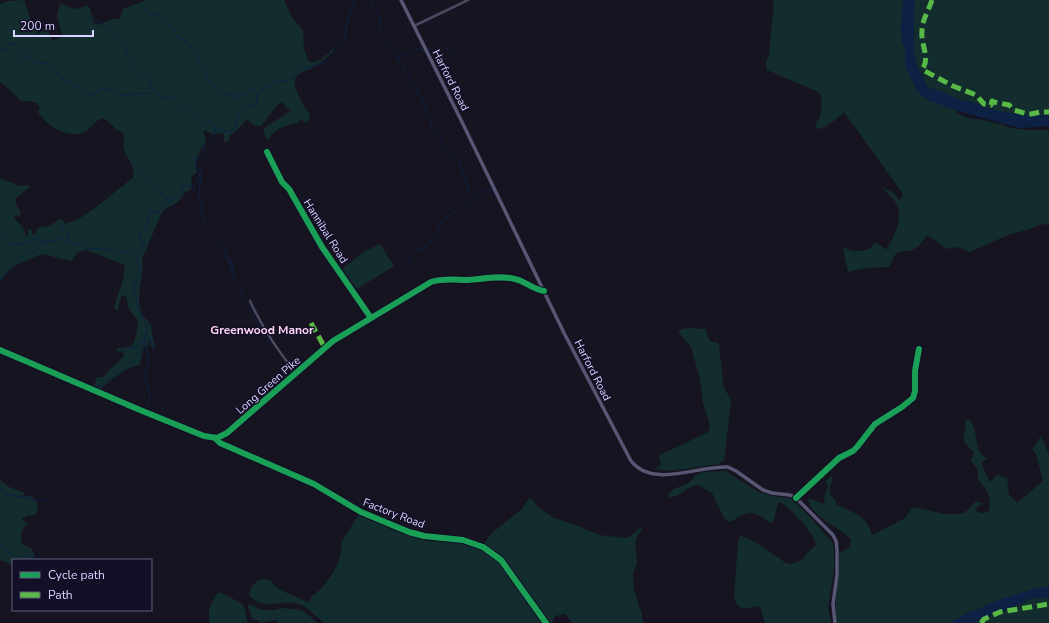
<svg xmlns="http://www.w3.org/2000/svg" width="1049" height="623" viewBox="0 0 1049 623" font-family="'Nunito Sans',sans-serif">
  <rect width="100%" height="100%" fill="#161421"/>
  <g fill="#132c2d">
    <path d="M24 0 30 18 39 34 45 29H48L51 39 53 40 60 38 62 35 57 15 60 4C73 4 68 14 87 5L90 8 94 23 98 25 112 19H120L123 9 147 0H284L293 19 303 30 304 49 308 60 310 62C318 63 327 55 333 49H335C328 58 318 64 308 70 304 72 299 73 297 76 289 84 305 107 310 115L309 120 305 123 302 120H300L298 123C284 125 275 129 267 141L263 129 292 110 288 109 283 103H279L261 126H255L248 120H246L236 131 230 135 229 140 228 142 224 141V135L223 133 214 134 203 130 206 140C201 150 193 160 197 172L191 177C192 183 193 188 188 192L185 191C182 203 171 204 162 212L142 259C145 277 133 298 143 316 145 319 149 321 151 325L152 333 155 346 153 348 151 347 150 341 148 340V346L146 347 144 346 143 348 140 365C130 365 112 380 103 386L102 390 94 386 97 377H103L105 375 109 370 124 356 123 351 118 352 116 348C120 348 128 348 132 345 136 340 138 326 138 320 132 315 125 304 127 297L122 296 119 303 118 311 116 310 114 307 123 280 125 265 86 250 77 252 73 259 71 261 42 254 12 267 0 282V178L20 186 29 185 30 187 16 198V204L21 214 19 216 15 215 14 219 23 227 26 236H28V230L31 229 33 234 35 235 37 228 49 226 60 219H62L65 224C87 219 114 191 133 178 135 167 128 160 124 149 123 144 125 138 123 133 115 130 111 123 103 118 96 120 92 127 86 131 71 141 46 126 38 112L40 107C37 100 27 101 21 101L9 89 0 82V4L9 1Z"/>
    <path d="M774 0H1049V125L1003 124 984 117 957 110 956 113 969 118 984 120 1012 128 1026 130H1049V224L1038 225 1030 229 1008 235 970 252 966 251 959 247 947 249 932 238 927 236C922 242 917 249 909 251 905 252 901 250 897 253 893 256 892 263 889 267L866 268 848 272 843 248 844 247C850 252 861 252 869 249 872 247 873 244 876 242L885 249H887C895 234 906 215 894 200 891 196 886 193 883 188H884L888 191 890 190 900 200 903 194 844 112C837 119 829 125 820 129L816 128 815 125C822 116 822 105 821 95L816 91 767 70 766 62 769 56Z"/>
    <polygon points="380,244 394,266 357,289 342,269 364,252"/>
    <path d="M688 328 706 329 708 338 711 342H717L719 345 724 388 729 396 731 402 724 460 719 464 715 465C700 465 667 475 655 468L661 465 659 457 660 455 708 432 710 425 703 403 700 379 691 347 678 332 682 329Z"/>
    <path d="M967 419C978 424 974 443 980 452 982 455 985 457 987 459L981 462 989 481H992L995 476 997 475 1007 478 1009 495 1017 503 1043 481 1036 454 1032 449 1041 436 1049 454V623H836C834 600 839 576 839 553L850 547 851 539C838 526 811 518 808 498L824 504 825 494 828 487 826 481 831 476 832 477 833 479 830 486V494L835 500 837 505C854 513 867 515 872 535L905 518 911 509 912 508C928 508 946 518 963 513 969 511 971 504 977 501L984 504 977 507 976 511 981 513 988 512C994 501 987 489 978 480V470L971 461 974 452C957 438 967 439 965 423Z"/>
    <path d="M726 471 758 492 776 497 789 498 793 500 812 519 832 542 834 548V571L828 607 831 623H765L760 607 757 606C746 610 737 611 734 597L738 542 740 536C751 537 775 556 786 563L790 564 803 560 805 555 816 545C815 534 791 509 781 502L778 503 774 521 771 523C766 521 762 516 756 514 746 510 738 519 729 522L724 518 712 493 698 485H696L687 489 679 495 668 498 669 493 674 489 689 483 696 475 703 472Z"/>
    <path d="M0 480 9 487 26 493 22 496 23 497 31 496C38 500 39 508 36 515H28L22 519 24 522 29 523 24 527 21 533V542L22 544 32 549 36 560H13V565L0 560Z"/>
    <path d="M530 497 539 508 552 517 578 526 599 535 626 538 631 536 642 526V529C632 542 636 548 637 562 637 566 634 570 633 574 632 586 637 600 641 611 642 615 642 619 644 623H572L565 614 555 616 552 623H550C529 596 513 563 484 543L493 532 521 510Z"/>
    <path d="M359 514C379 524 407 537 428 541 434 542 441 540 447 541 470 543 488 550 504 568L541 623H324C316 617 308 607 299 604 279 598 264 612 249 595 250 585 260 575 271 581 273 583 275 586 277 588 281 590 306 602 309 602L312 596 322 588 333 573 338 563 341 551 342 541Z"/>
    <path d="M219 592 243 604C245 610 246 617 248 623H209V609L217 593Z"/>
    <polygon points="249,604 259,609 267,610 275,610 282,608 301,610 308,614 317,623 279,623 276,620 260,623 257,620 253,620 248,607"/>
  </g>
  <g fill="#0d2144">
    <path d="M903 0H915L914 17V52L917 65 924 80 927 86 931 88 940 91 965 102 968 101C996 111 1019 118 1049 115V126L1020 128 958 111 928 100 922 96 916 89 905 64V47L902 43 901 26Z"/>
    <path d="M1049 586V597L1029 599 1024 603 1012 607 973 623H950C955 619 975 608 980 609 985 603 1021 593 1030 590 1037 588 1043 588 1049 586Z"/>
  </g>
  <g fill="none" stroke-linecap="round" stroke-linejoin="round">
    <g stroke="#0d2144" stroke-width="1">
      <polyline points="371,0 379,18 382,32 393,48 396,55"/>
      <polyline points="143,8 155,16 163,16 177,36 189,43 194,50 210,82 219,92 230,96 244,96 249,89 257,93 274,83 289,80 301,69 324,63 334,54 344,41 346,32 347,24 354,0"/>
      <path d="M90 17 113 30 120 42 125 47 127 53 126 55C131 58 134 67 139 72 142 76 148 79 152 83 151 91 155 92 161 97L164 96 167 99 174 98 181 108 188 109C192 117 201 116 206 123L210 121 216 131"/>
      <polyline points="443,47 455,52"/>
      <path d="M0 50 5 49 9 44H13L27 56H29L30 59 37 62 51 64 61 78 70 81 73 85 90 95 95 94 103 88 124 96C133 92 143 94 153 93"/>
      <polyline points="428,50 432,49"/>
      <polyline points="404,54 420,48 424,52"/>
      <polyline points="397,56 419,94 430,117"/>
      <polyline points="398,57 402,55"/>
      <polyline points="20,61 29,59"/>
      <polyline points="430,119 432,126 448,151 459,161 468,185 470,195"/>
      <polyline points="133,164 159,187 164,197 171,201"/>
      <polyline points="498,192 500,191"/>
      <polyline points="63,223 63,227 69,237 67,242"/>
      <polyline points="0,233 11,244 22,244 33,238 40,241 54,241 58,236 67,243 82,246 85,250 89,248 118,251 124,254 132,250 139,253"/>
      <polyline points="228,259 231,262 233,270"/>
      <polyline points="408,264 415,252 424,248 432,241 444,219 486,190 491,189 494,194"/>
      <path d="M0 279 6 274 11 272 12 267 19 264 26 253 33 252C38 247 43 246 48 242"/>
      <path d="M237 283 223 246 209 228 202 216V202L199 195 201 173 196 163V158L203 156 204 145 208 143 217 129 219 128 224 132 230 131 236 127C236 114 246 107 258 103L256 98 260 91"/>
      <polyline points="238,286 246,300"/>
      <polyline points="246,302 252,314"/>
      <polyline points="253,315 262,331"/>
      <polyline points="147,335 151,340 154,351"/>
      <polyline points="264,335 272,345"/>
      <polyline points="120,350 131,348 142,343"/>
      <polyline points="69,384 81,387 93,393"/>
      <path d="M96 389C104 382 114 378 122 371 137 360 145 344 148 326L139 312 134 288 140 272 137 258 145 241 140 238 139 234 146 228 150 214 151 212H157C165 204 175 197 185 193L181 189 182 184 191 187 195 186 200 174"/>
      <polyline points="85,396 91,392"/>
      <polyline points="144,410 150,398 145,377 148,358 145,339"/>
      <polyline points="0,489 8,495 25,497 33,500 44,500 51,505"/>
      <path d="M0 545C3 549 9 554 14 555 20 557 22 553 27 558L30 556 36 559 39 557"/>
    </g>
    <g stroke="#4a4962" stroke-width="2.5">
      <polyline points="414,26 468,0"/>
      <polyline points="267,152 282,182 289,189 322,247 371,318"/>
      <path d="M250 301C262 327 277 350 296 373"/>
      <polyline points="215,439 220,443 314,484 361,512 409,532 424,536 463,540 483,547 501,560 546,623"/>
      <polyline points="796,498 839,458 853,451 857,447 875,424 902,407 913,398 915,391 915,371 919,349"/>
    </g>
    <g stroke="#575674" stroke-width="3.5">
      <path d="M401 0 462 122 564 333 631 461C653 489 699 465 728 467L736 471 763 490 772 493 790 495 796 498 833 535 836 541 837 549V575L833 604 835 623"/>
      <path d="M0 350 140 410 204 436 217 438 227 433 333 341 431 282C444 278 456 280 468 280 484 279 499 275 515 279 525 281 534 290 544 291"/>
    </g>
    <g stroke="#58b947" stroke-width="5" stroke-dasharray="10 5" stroke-linecap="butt">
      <path d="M932 0C927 15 921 20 922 37 923 48 929 59 923 68V70L953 86 976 95 984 104 991 105 992 101 994 102 1009 105 1014 110 1027 114H1031L1040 112H1049"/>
      <polyline points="311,323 325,348"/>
      <polyline points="981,623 984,619 1000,612 1049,604"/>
    </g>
    <g stroke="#130f26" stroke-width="8">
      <g id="cycleway">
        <polyline points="267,152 282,182 289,189 322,247 371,318"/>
        <path d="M0 350 140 410 204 436 217 438 227 433 333 341 431 282C444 278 456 280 468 280 484 279 499 275 515 279 525 281 534 290 544 291"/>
        <polyline points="215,438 220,443 314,484 361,512 409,532 424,536 463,540 483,547 501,560 546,623"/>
        <polyline points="796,498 839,458 853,451 857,447 875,424 902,407 913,398 915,391 915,371 919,349"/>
      </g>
    </g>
    <use href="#cycleway" stroke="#1a9f57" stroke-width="6"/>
  </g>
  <g text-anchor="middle" stroke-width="3" stroke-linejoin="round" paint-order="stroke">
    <g font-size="11" fill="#d9d4ff" stroke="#130f26">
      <text transform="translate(451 80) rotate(63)" y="4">Harford Road</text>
      <text transform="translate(326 231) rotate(58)" y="4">Hannibal Road</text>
      <text transform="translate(593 370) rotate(63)" y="4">Harford Road</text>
      <text transform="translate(268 385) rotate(-41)" y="4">Long Green Pike</text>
      <text transform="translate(394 513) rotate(21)" y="4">Factory Road</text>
    </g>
    <g font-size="12" font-weight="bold" fill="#ffd6f0" stroke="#130f26">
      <text x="262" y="334">Greenwood Manor</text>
    </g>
  </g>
  <rect x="12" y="559" width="140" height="52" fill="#130f26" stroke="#625e7d"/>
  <rect x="20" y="572" width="20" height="6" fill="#1a9f57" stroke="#625e7d"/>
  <text x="48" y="579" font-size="12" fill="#d9d4ff">Cycle path</text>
  <rect x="20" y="592" width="20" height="6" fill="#58b947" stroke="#625e7d"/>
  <text x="48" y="599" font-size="12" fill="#d9d4ff">Path</text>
  <path d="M14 30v6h79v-6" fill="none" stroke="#d9d4ff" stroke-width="2"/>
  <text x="20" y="30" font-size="12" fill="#d9d4ff" stroke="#130f26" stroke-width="3" paint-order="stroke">200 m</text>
</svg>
